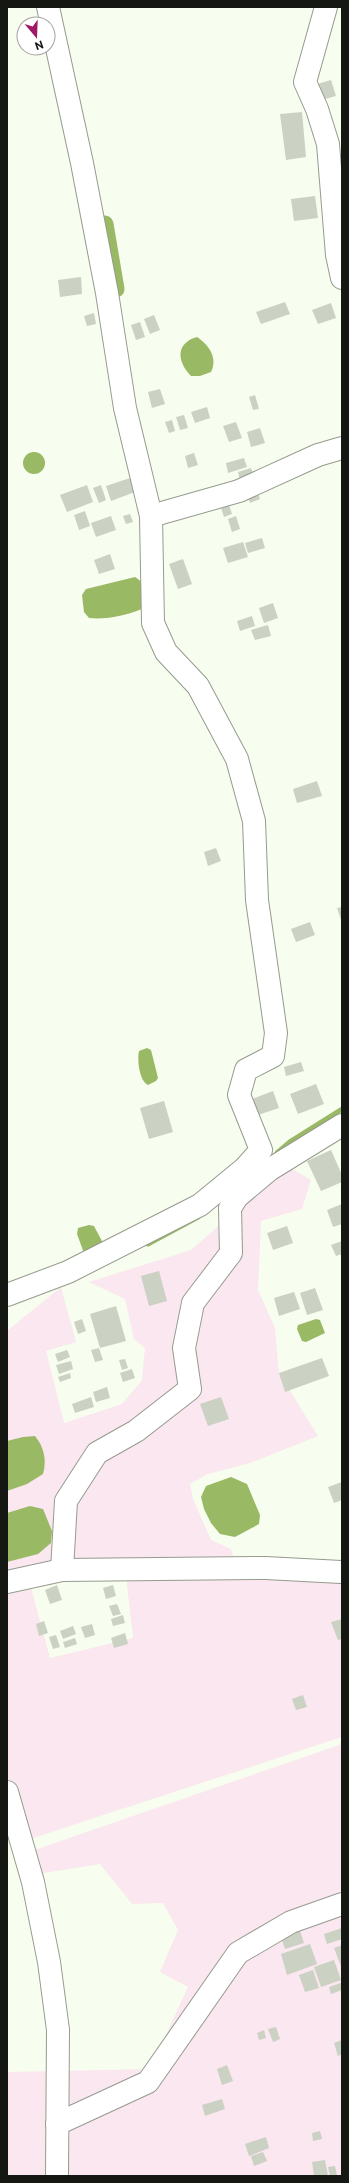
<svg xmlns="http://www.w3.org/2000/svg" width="349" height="2183" viewBox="0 0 349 2183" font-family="Commissioner,sans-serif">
  <rect width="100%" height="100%" fill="#f7feef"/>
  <g fill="#fae7ef">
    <polygon points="287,1166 311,1180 302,1209 261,1221 258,1290 275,1328 279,1373 318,1436 250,1463 208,1474 190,1484 193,1499 211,1540 231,1549 240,1576 342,1577 342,1737 24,1841 7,1776 7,1588 30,1584 50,1658 133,1638 126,1576 7,1576 7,1331 61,1287 76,1342 46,1351 64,1423 122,1404 142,1380 145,1348 134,1339 125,1299 89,1282 191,1250"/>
    <polygon points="342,1744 342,2176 7,2176 7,2072 150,2069 188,1987 160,1972 178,1930 163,1903 132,1904 100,1864 44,1873 36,1917 30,1918 14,1857"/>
  </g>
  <g fill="#9ab965">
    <path d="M197 337C209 345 218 358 211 372L200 376H191C177 362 175 343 197 337Z"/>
    <circle cx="34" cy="463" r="11"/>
    <path d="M135 577C148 585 146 595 144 608 128 615 106 620 89 618L84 612 82 595 86 589Z"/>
    <path d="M147 1048 151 1050 158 1078 156 1081 148 1085C139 1081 137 1059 139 1051Z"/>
    <polygon points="89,1225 94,1226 103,1243 85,1256 77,1234 78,1228"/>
    <polygon points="316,1319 320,1320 325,1333 306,1342 302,1341 297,1329 298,1325"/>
    <path d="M35 1436C44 1447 47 1460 43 1474L27 1484 7 1491V1441L23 1437Z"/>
    <polygon points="231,1477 247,1484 260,1515 259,1524 235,1537 220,1534 211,1523 204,1509 201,1497 206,1486"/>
    <polygon points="30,1506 43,1509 52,1531 51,1543 38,1554 7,1562 7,1513"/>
  </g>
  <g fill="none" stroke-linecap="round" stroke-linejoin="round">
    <g stroke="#9ab965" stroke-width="5">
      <polyline points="277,1153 291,1141 342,1109"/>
      <polyline points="148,1244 198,1217"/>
    </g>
    <polyline stroke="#9ab965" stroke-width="17" points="105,224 116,289"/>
  </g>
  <g fill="#cbd1c3">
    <polygon points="331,80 336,96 318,101 314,85"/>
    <polygon points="302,112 306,157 286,160 280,114"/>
    <polygon points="315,196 318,218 294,221 291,199"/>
    <polygon points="81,277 82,294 60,297 58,280"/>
    <polygon points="285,302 290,314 261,324 256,312"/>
    <polygon points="331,303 336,318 318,324 312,310"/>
    <polygon points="94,313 96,324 87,326 84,316"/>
    <polygon points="154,315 160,330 150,334 144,319"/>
    <polygon points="140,322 145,337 136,340 131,325"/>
    <polygon points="160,389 165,404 152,408 148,392"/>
    <polygon points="255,395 259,409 253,410 249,397"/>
    <polygon points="207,407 210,418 195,423 191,412"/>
    <polygon points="184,415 188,428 180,430 176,417"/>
    <polygon points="172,420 175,431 169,433 165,422"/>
    <polygon points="236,422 242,438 229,442 223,426"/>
    <polygon points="260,428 265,443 251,447 247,432"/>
    <polygon points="194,453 198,465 188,468 185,456"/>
    <polygon points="244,458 247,467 228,473 226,463"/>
    <polygon points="251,468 254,476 240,480 238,472"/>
    <polygon points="130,478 135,492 111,501 106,486"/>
    <polygon points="87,485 93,502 67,512 60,495"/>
    <polygon points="101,485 106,500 99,503 93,488"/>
    <polygon points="257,490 260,499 250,503 247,494"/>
    <polygon points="229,505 232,514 224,517 221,508"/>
    <polygon points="85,511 90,526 79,530 74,515"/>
    <polygon points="130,514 133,522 126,524 123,516"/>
    <polygon points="111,516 116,530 96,537 91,523"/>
    <polygon points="236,516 240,529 232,532 228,519"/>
    <polygon points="262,538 265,548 248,553 245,543"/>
    <polygon points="243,542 248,557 228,563 223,548"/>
    <polygon points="110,554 115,569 99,574 94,560"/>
    <polygon points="183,559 192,584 178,589 169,564"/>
    <polygon points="273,603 278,618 264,623 259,608"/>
    <polygon points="252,616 255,626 240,631 237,621"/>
    <polygon points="268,625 271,636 255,640 251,630"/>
    <polygon points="317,781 322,796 297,803 293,789"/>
    <polygon points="216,848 221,861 208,866 204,852"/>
    <polygon points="342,907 342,923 337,908"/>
    <polygon points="310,922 315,935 296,942 291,929"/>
    <polygon points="301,1062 304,1071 286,1076 284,1067"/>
    <polygon points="316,1084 324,1104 298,1114 290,1094"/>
    <polygon points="273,1091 279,1108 258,1115 252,1099"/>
    <polygon points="164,1101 173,1132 149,1139 140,1108"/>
    <polygon points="331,1150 342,1175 342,1182 321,1191 307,1161"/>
    <polygon points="342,1204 342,1224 333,1227 327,1210"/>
    <polygon points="287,1226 293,1243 273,1250 267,1233"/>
    <polygon points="342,1241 342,1254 336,1256 331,1245"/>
    <polygon points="159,1271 167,1301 149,1306 141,1276"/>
    <polygon points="315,1288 323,1310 307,1315 300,1293"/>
    <polygon points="294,1292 300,1309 279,1316 274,1298"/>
    <polygon points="116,1306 126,1341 100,1348 90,1314"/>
    <polygon points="82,1319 86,1331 78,1334 74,1322"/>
    <polygon points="99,1348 103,1360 95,1362 91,1350"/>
    <polygon points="67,1350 70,1357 58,1362 55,1354"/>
    <polygon points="322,1358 329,1376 285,1392 279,1373"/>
    <polygon points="125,1359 128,1368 122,1370 119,1360"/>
    <polygon points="71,1361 73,1369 59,1374 56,1365"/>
    <polygon points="132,1369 135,1378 123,1382 120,1373"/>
    <polygon points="70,1373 71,1378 60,1382 58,1377"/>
    <polygon points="107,1387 110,1398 96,1402 93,1392"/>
    <polygon points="91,1397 94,1407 75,1413 72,1404"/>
    <polygon points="221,1397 229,1419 208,1426 200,1404"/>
    <polygon points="342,1482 342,1500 334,1503 328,1487"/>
    <polygon points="57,1585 62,1600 50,1604 45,1590"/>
    <polygon points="113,1585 116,1596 106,1599 103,1588"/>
    <polygon points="117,1604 121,1614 113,1616 109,1606"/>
    <polygon points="123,1615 125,1623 113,1626 111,1619"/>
    <polygon points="342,1619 342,1639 338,1640 331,1622"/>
    <polygon points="44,1621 48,1633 39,1636 36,1624"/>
    <polygon points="92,1624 95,1635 85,1638 81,1627"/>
    <polygon points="73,1626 76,1634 63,1639 60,1631"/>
    <polygon points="125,1633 128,1644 114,1648 111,1638"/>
    <polygon points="56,1635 60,1647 53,1649 49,1637"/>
    <polygon points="75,1638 77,1644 65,1648 63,1642"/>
    <polygon points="303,1695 307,1707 296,1710 292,1699"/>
    <polygon points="342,1928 342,1939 327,1944 324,1934"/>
    <polygon points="300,1931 304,1943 285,1949 281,1937"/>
    <polygon points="310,1944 317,1964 287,1975 281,1954"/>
    <polygon points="342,1945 342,1969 334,1948"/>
    <polygon points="334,1960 341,1980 321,1987 314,1967"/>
    <polygon points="313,1970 319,1988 305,1992 299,1975"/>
    <polygon points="341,1983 342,1990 331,1994 329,1987"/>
    <polygon points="276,2027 280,2039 273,2042 268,2029"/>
    <polygon points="264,2030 266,2038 259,2040 257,2033"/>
    <polygon points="342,2040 342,2054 338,2056 334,2043"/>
    <polygon points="227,2065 233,2081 222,2085 217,2069"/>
    <polygon points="222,2099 225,2109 205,2116 202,2105"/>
    <polygon points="320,2131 322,2139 313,2141 312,2133"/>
    <polygon points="266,2137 269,2148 249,2156 245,2144"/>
    <polygon points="263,2152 267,2161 254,2166 251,2156"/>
    <polygon points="325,2160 328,2176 314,2176 312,2162"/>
    <polygon points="335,2166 337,2176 330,2176 328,2167"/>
  </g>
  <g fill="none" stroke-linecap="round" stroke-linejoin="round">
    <g stroke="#959b8d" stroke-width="24">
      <g id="minor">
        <polyline points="326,7 305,82 317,109 328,144 337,255 342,278"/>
        <polyline points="151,516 239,491 318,455 342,448"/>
        <polyline points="7,1295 68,1272 200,1205 245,1168 261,1150 239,1095 246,1070 273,1056 276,1033 257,900 254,821 237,759 198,686 166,652 153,623 151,516 125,408 107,293 82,163 48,7"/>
        <polyline points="62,1570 66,1501 97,1453 136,1431 190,1389 184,1348 193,1303 231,1253 230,1208 237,1197 269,1170 342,1125"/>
        <polyline points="7,1582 62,1570 266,1568 341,1572"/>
        <polyline points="7,1792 33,1882 49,1962 58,2030 57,2176"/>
        <polyline points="57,2124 148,2082 238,1953 291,1922 342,1904"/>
      </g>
    </g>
    <use href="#minor" stroke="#fff" stroke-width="22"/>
  </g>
  <rect width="349" height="2183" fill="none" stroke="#151712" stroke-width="16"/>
  <g transform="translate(36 36) rotate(161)"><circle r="19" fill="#ffffff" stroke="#a1a2a0"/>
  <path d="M0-3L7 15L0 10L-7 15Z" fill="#9f1967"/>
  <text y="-6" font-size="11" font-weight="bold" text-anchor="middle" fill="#151712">N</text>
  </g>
</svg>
